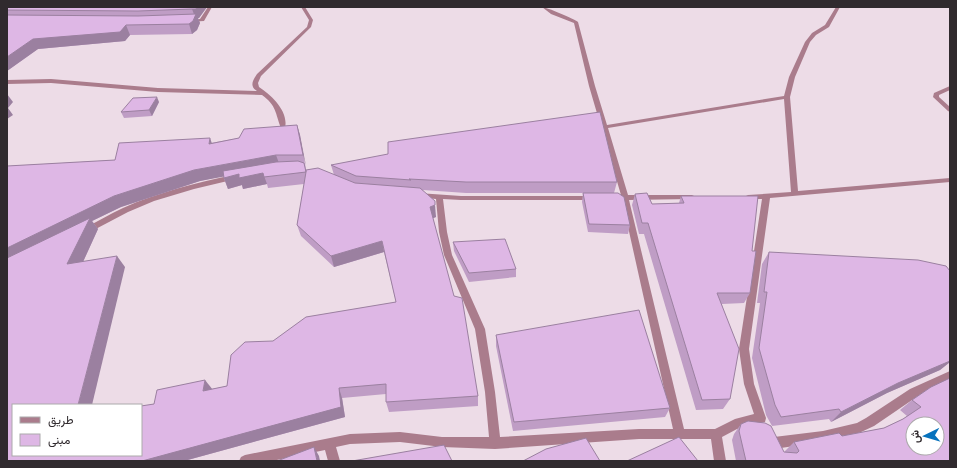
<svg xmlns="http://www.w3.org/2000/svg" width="957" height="468" viewBox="0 0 957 468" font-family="Barlow,Vazirmatn,sans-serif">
  <rect width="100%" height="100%" fill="#eddce7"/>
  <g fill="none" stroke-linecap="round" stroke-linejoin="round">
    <g fill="#aa7c8c" fill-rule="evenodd">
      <polygon points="208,7 212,7 204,21 188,22 186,21 188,20 200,19"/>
      <path d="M301 7H305L313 20 311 27 261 76 258 83 259 87C271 95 289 111 285 128H281C275 113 277 106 262 95L158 92 51 83 7 84V80L51 79 158 88 257 91C249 86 253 80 257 74L307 27 309 20Z"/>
      <path d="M542 7C546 7 575 19 578 22L595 86 607 125 784 96 789 77 805 42 812 33 825 25 836 7H840L829 27 816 35 810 42 795 77 790 97 798 191 950 178V182L770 198 749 349 754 384 766 418 765 422 737 429 722 437 726 461H714L711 439H639L495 449 442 447 400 442 350 444 336 447 340 461H328L325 450 272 461H239L241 457 245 455 350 434 400 432 442 437H489L485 392 475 329 444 255 439 232 436 199 415 197 414 195 418 193 461 196H592L596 198 592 200H461L443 199 447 232 452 255 485 329 495 392 500 437 639 429H673L622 200H614L610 198 614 196 621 195 589 86 574 23 551 14ZM784 99 791 192 748 195 744 197 748 199H762L739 349 744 384 754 414 735 419 715 429H684L629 200 692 199 696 197 692 195H628L608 128Z"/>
      <polygon points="950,86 950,90 939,95 939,97 950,107 950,112 948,111 933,97 934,93"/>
      <path d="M233 175H236L237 177 236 179 194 189 154 201 128 212 90 232 87 233 83 230 84 228C97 222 110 214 123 208 158 192 196 183 233 175Z"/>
      <polygon points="950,371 950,381 918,396 874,426 859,433 835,440 774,449 770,447 768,443 770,439 774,437 823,431 857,423 866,418 910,389"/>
    </g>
  </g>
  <g fill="#bf9dc5" fill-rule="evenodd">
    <polygon points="7,7 207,7 199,18 198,18 200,23 197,30 192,34 130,35 125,41 38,49 7,71"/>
    <polygon points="159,102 152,116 124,118 121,112"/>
    <path d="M297 125 300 135 306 170 334 175 331 165 617 182 614 193 630 225 628 234 588 232 582 202 583 193H466L423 190 436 217 433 218 478 396V406L389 412 386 402V394L342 398 345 417 184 461H7L10 166 115 160 239 138ZM223 176 228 189 242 185 243 189 267 184 268 188 304 184 297 225 301 236 334 267 384 252 396 302 273 341 227 386 212 389 154 404 13 455 125 267 83 262 98 229 92 221 121 207 200 181Z"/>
    <polygon points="635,194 652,204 679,203 681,196 752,251 750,293 744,303 722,304 730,399 723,409 696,410 644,234 639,234 632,205"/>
    <polygon points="453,242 516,269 516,277 469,282 454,251"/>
    <polygon points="769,252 950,271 950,362 940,370 887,393 831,422 829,419 772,426 766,415 752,358 760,303 757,303 762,264"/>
    <polygon points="496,335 670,408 665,417 513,431 496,346"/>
    <polygon points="931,387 950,461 736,461 732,440 734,434 741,424 784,452 785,453 785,451 794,442 842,436 884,428 903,419 907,416 900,410 912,400"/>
  </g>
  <g fill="#9b80a0">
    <polygon points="197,7 207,7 199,18 198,18 200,23 197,30 192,34 189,24 195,17 192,9"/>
    <polygon points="126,25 130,35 125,41 38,49 7,71 7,57 33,39"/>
    <polygon points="7,94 13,102 8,108 13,115 7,119"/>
    <polygon points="157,97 159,102 152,116 149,110"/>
    <polygon points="297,125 300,135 306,166 303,155"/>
    <polygon points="210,138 214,149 209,144"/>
    <polygon points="276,155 280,166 200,181 121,207 92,221 98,229 77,275 7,264 7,248 114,196 194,170"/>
    <polygon points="263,173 267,184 243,189 242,185 228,189 224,178 239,174"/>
    <polygon points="435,205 436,217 431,219 430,207"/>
    <polygon points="382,241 384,252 334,267 331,256"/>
    <polygon points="117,256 125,267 92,405 78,405"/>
    <polygon points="950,361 950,362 940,370 887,393 831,422 841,412 898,383"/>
    <polygon points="205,380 213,390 203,391"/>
    <polygon points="339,388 342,398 345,417 184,461 142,461"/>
    <polygon points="314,447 319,456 320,461 317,461"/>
  </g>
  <g fill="#deb7e5" stroke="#9b80a0" fill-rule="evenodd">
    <polygon points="7,7 197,7 196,9 192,9 138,11 7,10"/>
    <polygon points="196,14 193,21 189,24 126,25 120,32 33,39 7,57 7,15 138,16"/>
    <polygon points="157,97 149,110 121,112 133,98"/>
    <polygon points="600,112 617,182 466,182 409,179 411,180 356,176 331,165 388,154 388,142"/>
    <polygon points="297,125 303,155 276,155 194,170 114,196 7,248 7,166 115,160 119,143 210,138 209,144 239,138 244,129"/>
    <polygon points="298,161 304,163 306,172 306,170 318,168 355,183 420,188 435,201 435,205 430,207 454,296 462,298 478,396 386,402 386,384 339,388 341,407 142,461 7,461 7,258 90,218 67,264 117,256 78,405 13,405 13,455 141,455 141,406 154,404 157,390 205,380 203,391 227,386 231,355 245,342 273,341 306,317 396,302 382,241 331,256 297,225 306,172 264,177 263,173 239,178 239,174 224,178 223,171 276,162"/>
    <polygon points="583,193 618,193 624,197 630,225 589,224"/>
    <polygon points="647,193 652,204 684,203 681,196 758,196 752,251 756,251 750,293 717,293 739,349 730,399 702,400 648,223 642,223 635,194"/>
    <polygon points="505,239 516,269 469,273 453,242"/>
    <polygon points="769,252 918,260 946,266 950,271 950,361 898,383 841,412 839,409 781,417 775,405 759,348 767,292 764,292"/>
    <polygon points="639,310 670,408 514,422 496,335"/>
    <path d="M950 378V461H746L739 431 741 424 748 421 765 423 771 426 784 452 797 453 799 451 794 442 839 433 842 436 884 428 903 419 921 407 912 400 931 387ZM913 424H937V448H913Z"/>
    <polygon points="679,437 698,461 627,461"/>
    <polygon points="586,438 600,461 523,461 546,449"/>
    <polygon points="444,445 452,461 352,461"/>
    <polygon points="314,447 317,461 277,461"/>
  </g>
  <rect width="957" height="468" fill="none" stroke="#302a2e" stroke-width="16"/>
  <rect x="12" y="404" width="130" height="52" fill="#ffffff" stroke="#acaaab"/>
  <rect x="20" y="417" width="20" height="6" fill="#aa7c8c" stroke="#acaaab"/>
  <text x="48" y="424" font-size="12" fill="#302a2e">طريق</text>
  <rect x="20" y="434" width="20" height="12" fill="#deb7e5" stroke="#acaaab"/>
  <text x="48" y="444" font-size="12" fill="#302a2e">مبنى</text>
  <g transform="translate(925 436) rotate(265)"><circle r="19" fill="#ffffff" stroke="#acaaab"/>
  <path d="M0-3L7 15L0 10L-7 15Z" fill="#0672bd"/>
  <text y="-6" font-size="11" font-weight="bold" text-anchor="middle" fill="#302a2e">ش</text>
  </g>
</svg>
